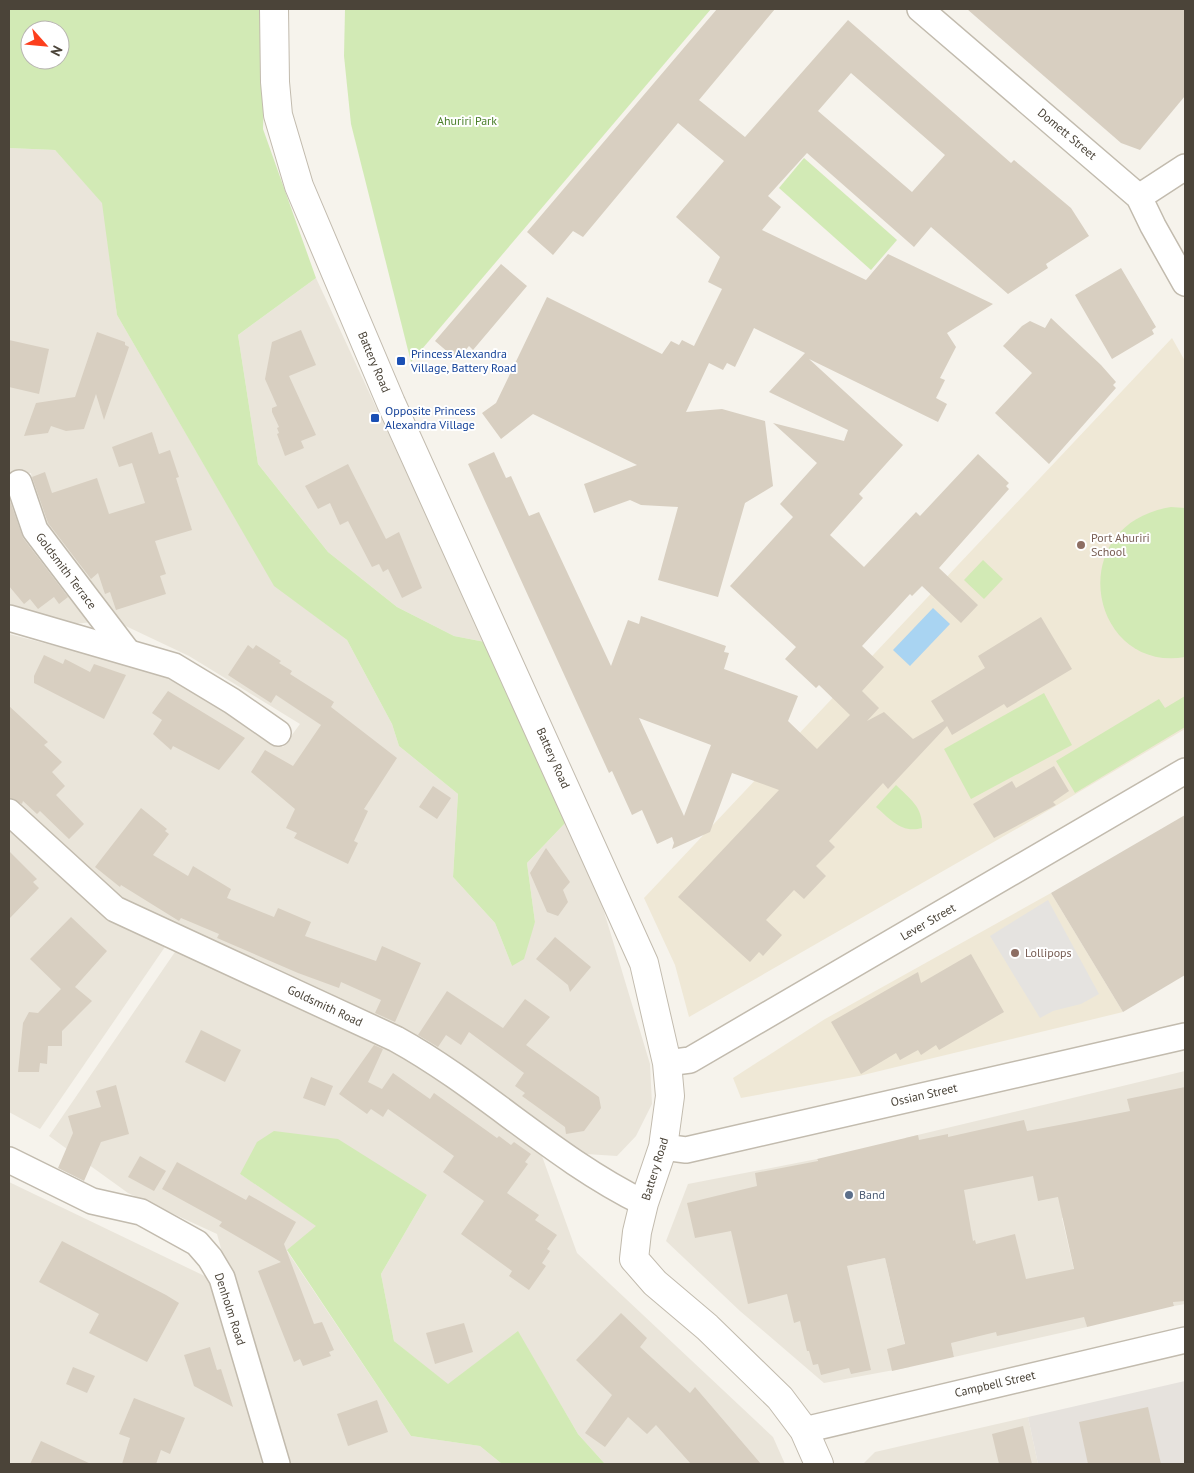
<svg xmlns="http://www.w3.org/2000/svg" width="1194" height="1473" viewBox="0 0 1194 1473" font-family="'PT Sans',sans-serif">
  <rect width="100%" height="100%" fill="#f6f3ec"/>
  <g fill="#eae5da">
    <polygon points="9,148 55,150 103,203 117,315 274,585 347,640 392,724 399,746 458,794 453,877 495,923 512,966 535,922 527,863 568,820 593,875 650,1064 652,1104 636,1136 617,1156 586,1154 414,1038 131,906 9,797 9,634 171,676 283,747 300,724 189,656 113,620 41,528 31,473 11,474 26,534 94,622 72,624 9,608"/>
    <polygon points="316,278 485,642 454,636 397,607 328,552 258,464 238,335"/>
    <polygon points="9,814 169,941 40,1129 9,1112"/>
    <polygon points="177,949 430,1068 538,1145 577,1253 773,1437 785,1464 605,1464 578,1434 518,1332 448,1385 394,1341 381,1274 427,1195 240,1174 317,1226 287,1251 411,1436 480,1446 502,1464 281,1464 217,1234 128,1193 49,1136"/>
    <polygon points="1185,1071 1185,1304 1174,1306 1149,1199 1062,1218 1087,1327 954,1357 905,1138"/>
    <polygon points="817,1159 842,1267 885,1258 910,1367 824,1383 740,1311 666,1241 688,1184"/>
    <polygon points="9,1182 215,1281 267,1464 9,1464"/>
    <polygon points="1028,1417 1038,1464 863,1464 875,1452"/>
  </g>
  <polygon fill="#e6e2dd" points="1185,1381 1185,1464 1038,1464 1028,1417"/>
  <g fill="#efe8d6">
    <polygon points="1172,338 1185,361 1185,729 1032,820 689,1017 675,965 644,898"/>
    <polygon points="1051,893 1123,1012 859,1076 741,1098 733,1078 825,1019"/>
  </g>
  <g fill="#d2eab5" fill-rule="evenodd">
    <path d="M9 9H267L263 129 316 278 238 335 258 464 328 552 397 607 454 636 485 642 568 820 527 863 535 922 524 959 512 966 495 923 453 877 458 794 399 746 392 724 347 640 274 586 117 315 102 203 55 150 9 148ZM30 30H60V60H30Z"/>
    <polygon points="345,9 711,9 411,362 351,124 344,56"/>
    <polygon points="804,158 897,240 871,270 779,188"/>
    <path d="M1171 507 1185 508V657C1090 673 1061 525 1171 507Z"/>
    <polygon points="983,560 1003,579 984,599 964,580"/>
    <polygon points="1044,693 1072,745 971,799 944,749"/>
    <polygon points="1185,696 1185,727 1075,793 1056,761 1159,699 1165,708"/>
    <path d="M896 785C910 799 923 807 922 828 902 834 890 819 876 807Z"/>
    <polygon points="274,1131 338,1139 427,1195 381,1274 394,1341 448,1384 518,1331 578,1434 605,1464 502,1464 480,1446 411,1436 287,1250 316,1226 240,1174 257,1142"/>
  </g>
  <polygon fill="#e5e3e0" points="1048,900 1099,994 1081,1004 1053,1011 1040,1018 990,936"/>
  <polygon fill="#a9d4f2" points="933,608 950,624 910,666 893,650"/>
  <g fill="#d8cfc1" fill-rule="evenodd">
    <path d="M717 9H775L699 100 745 137 848 20 1011 163 1014 160 1071 208 1089 236 1046 264 1048 268 1008 294 931 227 914 247 807 153 768 196 781 207 762 230 866 280 888 254 993 304 947 333 956 347 940 378 945 380 936 398 947 404 938 422 809 359 903 445 859 494 863 498 830 535 864 567 916 512 920 516 978 454 1009 483 1006 486 1009 489 939 568 978 605 961 623 922 586 912 596 910 594 862 646 884 667 862 691 879 708 867 721 884 712 913 739 944 721 931 701 985 668 978 656 1041 617 1072 669 1007 708 1004 704 952 735 947 726 888 789 883 783 829 841 835 847 816 866 826 876 804 899 794 890 766 920 782 935 763 956 759 952 750 962 678 897 779 790 732 773 710 832 672 849 674 843 672 837 657 844 642 810 632 815 612 771 609 773 468 464 494 452 506 478 511 476 529 516 539 512 611 666 628 620 639 624 641 616 726 646 724 652 729 653 724 669 798 696 788 721 817 749 850 715 819 685 816 688 785 659 796 647 730 586 793 517 780 504 817 463 773 423 844 441 848 430 769 392 805 353 754 328 735 367 727 363 723 370 709 363 686 412 722 409 765 421 773 486 745 503 718 597 658 580 678 507 641 505 630 500 594 513 584 484 637 465 533 414 501 439 482 413 496 403 547 297 662 354 671 341 679 345 682 340 694 346 722 289 708 282 720 257 676 217 724 161 678 123 583 237 573 231 553 255 527 232ZM851 73 945 155 912 192 818 111ZM639 718 711 745 684 816Z"/>
    <polygon points="967,9 1185,9 1185,96 1140,150 1121,143"/>
    <polygon points="501,264 527,286 473,350 469,346 457,360 435,341"/>
    <polygon points="1121,268 1156,327 1152,330 1154,334 1112,359 1075,295"/>
    <polygon points="1051,318 1101,365 1116,382 1113,385 1116,388 1049,464 995,413 1032,373 1003,346 1022,326 1030,321 1045,328"/>
    <polygon points="301,330 316,365 289,376 316,435 301,441 304,448 285,456 277,434 279,433 277,428 279,427 272,412 272,408 277,406 265,379 272,342"/>
    <polygon points="97,332 125,342 125,345 129,347 104,420 96,394 84,429 66,431 51,426 48,433 24,436 36,403 75,397"/>
    <polygon points="9,340 49,349 39,394 9,387"/>
    <polygon points="152,432 159,454 170,450 179,477 176,478 192,530 155,541 166,574 160,576 166,594 116,610 110,592 105,594 98,573 91,579 48,523 32,477 45,472 52,493 97,478 109,514 145,503 132,463 119,467 112,447"/>
    <polygon points="348,464 386,539 399,532 422,588 402,598 388,569 383,572 379,564 372,567 348,521 340,525 330,503 318,509 305,486"/>
    <polygon points="9,498 23,538 68,597 59,604 54,597 38,609 30,599 24,604 9,586"/>
    <polygon points="248,645 253,649 256,645 281,661 279,663 292,671 290,674 334,702 331,707 397,758 364,809 368,811 354,841 358,843 348,864 294,838 297,833 286,828 295,809 251,772 265,750 293,766 321,725 276,695 271,703 228,675"/>
    <polygon points="44,655 63,664 65,659 90,672 94,664 126,675 104,719 34,683 34,676"/>
    <polygon points="168,691 245,738 219,770 173,746 171,750 153,734 162,720 152,713"/>
    <polygon points="9,706 48,742 44,745 62,762 52,772 65,786 56,795 84,824 69,839 40,811 37,814 23,801 22,804 9,798"/>
    <polygon points="1054,766 1069,791 1053,802 1056,805 994,838 973,804 1012,781 1016,788"/>
    <polygon points="433,786 451,798 437,819 419,807"/>
    <polygon points="141,808 167,829 165,831 169,834 153,855 188,876 193,866 231,889 227,898 274,917 278,908 311,922 305,936 376,961 382,946 421,963 395,1022 375,1013 381,1000 341,982 339,988 298,973 217,938 219,934 181,918 179,921 121,885 120,887 95,867"/>
    <polygon points="1185,815 1185,975 1123,1012 1051,893"/>
    <polygon points="546,848 570,882 563,890 568,902 558,916 547,912 530,873"/>
    <polygon points="9,851 37,879 33,882 39,888 9,919"/>
    <polygon points="71,917 107,951 75,987 92,1001 62,1031 62,1046 48,1046 47,1064 40,1063 39,1072 18,1072 23,1023 29,1012 38,1013 61,989 30,959"/>
    <polygon points="555,937 591,967 570,992 568,985 536,959"/>
    <polygon points="971,954 1004,1012 939,1050 936,1045 921,1055 918,1050 900,1060 896,1053 861,1074 831,1022 918,972 921,983"/>
    <polygon points="447,991 503,1028 525,999 550,1017 526,1045 599,1097 601,1108 584,1131 566,1134 565,1127 522,1096 525,1093 515,1086 524,1073 469,1032 461,1045 446,1035 438,1047 418,1035"/>
    <polygon points="201,1030 241,1050 225,1082 185,1062"/>
    <polygon points="374,1045 383,1049 368,1082 382,1089 393,1073 430,1099 434,1093 497,1138 499,1136 511,1145 514,1142 531,1154 525,1162 528,1164 507,1193 539,1215 535,1220 557,1235 547,1249 550,1251 542,1263 546,1266 529,1290 509,1276 512,1271 461,1234 484,1201 443,1172 454,1156 388,1109 383,1117 371,1109 367,1114 339,1094"/>
    <polygon points="311,1077 333,1086 325,1106 303,1098"/>
    <polygon points="116,1085 129,1134 101,1142 84,1181 58,1168 73,1133 68,1116 101,1107 96,1091"/>
    <path d="M1185 1087V1301L1173 1302 1174 1306 1087 1327 1084 1317 997 1336 996 1332 951 1343 954 1357 892 1371 887 1349 905 1344 885 1258 847 1266 871 1370 851 1374 849 1368 821 1375 818 1364 813 1365 809 1351H807L800 1321 794 1323 787 1294 748 1304 731 1231 695 1238 687 1203 757 1186 755 1173 818 1161 817 1159 918 1135 919 1140 948 1134V1137L1024 1120 1027 1131 1075 1122 1130 1111 1127 1099ZM1033 1176 1038 1201 1058 1197 1074 1269 1026 1279 1015 1234 976 1244 975 1240 973 1241 964 1190Z"/>
    <polygon points="140,1156 166,1171 154,1191 128,1177"/>
    <polygon points="177,1162 246,1200 249,1195 296,1222 284,1244 314,1324 322,1322 334,1350 329,1352 331,1356 303,1366 300,1359 294,1362 258,1271 281,1262 219,1226 222,1222 162,1189"/>
    <polygon points="62,1241 166,1295 179,1303 147,1362 89,1333 99,1314 39,1282"/>
    <polygon points="621,1313 647,1338 640,1347 690,1393 695,1387 761,1464 691,1464 656,1425 647,1434 628,1417 605,1447 585,1433 612,1395 576,1360"/>
    <polygon points="464,1323 473,1352 435,1364 426,1333"/>
    <polygon points="210,1347 217,1370 221,1369 233,1407 194,1386 184,1355"/>
    <polygon points="73,1367 95,1376 87,1393 66,1384"/>
    <polygon points="134,1398 185,1418 170,1454 161,1450 156,1464 122,1464 130,1438 119,1434"/>
    <polygon points="377,1400 388,1432 348,1446 337,1414"/>
    <polygon points="1148,1407 1161,1464 1088,1464 1079,1422"/>
    <polygon points="1023,1426 1032,1464 999,1464 992,1434"/>
    <polygon points="41,1441 91,1464 30,1464"/>
  </g>
  <g fill="none" stroke-linecap="round" stroke-linejoin="round">
    <g stroke="#c2bbae" stroke-width="28">
      <g id="minor">
        <polyline points="920,9 1139,197 1153,226 1185,283"/>
        <polyline points="1139,197 1185,167"/>
        <polyline points="19,483 35,530 127,651"/>
        <polyline points="9,618 174,666 232,701 278,733"/>
        <path d="M9 812 115 909 396 1039C483 1087 554 1159 644 1203"/>
        <polyline points="667,1063 690,1060 1185,771"/>
        <polyline points="663,1147 686,1150 1185,1036"/>
        <polyline points="9,1160 92,1201 141,1212 197,1243 210,1258 222,1278 277,1464"/>
        <polyline points="804,1430 1185,1340"/>
      </g>
    </g>
    <g stroke="#c2bbae" stroke-width="30">
      <polyline id="tertiary" points="274,9 275,82 278,115 299,186 391,403 644,963 667,1063 670,1096 663,1147 644,1203 637,1232 634,1259 655,1283 707,1327 780,1398 804,1430 819,1464"/>
    </g>
    <use href="#minor" stroke="#fff" stroke-width="25"/>
    <use href="#tertiary" stroke="#fff" stroke-width="28"/>
  </g>
  <g fill="#1a4fb4" stroke="#fff" stroke-width="2">
    <rect x="396" y="356" width="10" height="10" rx="2.5"/>
    <rect x="370" y="413" width="10" height="10" rx="2.5"/>
  </g>
  <g fill="#8d6e63" stroke="#fff" stroke-width="2">
    <circle cx="1081" cy="545" r="5"/>
    <circle cx="1015" cy="953" r="5"/>
  </g>
  <circle fill="#5c6f8a" stroke="#fff" stroke-width="2" cx="849" cy="1195" r="5"/>
  <g text-anchor="middle" stroke-width="4" stroke-linejoin="round" paint-order="stroke">
    <g font-size="12" fill="#4a7f2a" stroke="#fff">
      <text x="467" y="125">Ahuriri Park</text>
    </g>
    <g font-size="12" fill="#4b4439" stroke="#fff">
      <text transform="translate(1067 134) rotate(40)" y="4">Domett Street</text>
      <text transform="translate(374 362) rotate(67)" y="4">Battery Road</text>
      <text transform="translate(66 571) rotate(53)" y="4">Goldsmith Terrace</text>
      <text transform="translate(553 758) rotate(66)" y="4">Battery Road</text>
      <text transform="translate(928 922) rotate(-30)" y="4">Lever Street</text>
      <text transform="translate(325 1006) rotate(25)" y="4">Goldsmith Road</text>
      <text transform="translate(924 1095) rotate(-13)" y="4">Ossian Street</text>
      <text transform="translate(655 1169) rotate(-73)" y="4">Battery Road</text>
      <text transform="translate(230 1309) rotate(72)" y="4">Denholm Road</text>
      <text transform="translate(995 1384) rotate(-13)" y="4">Campbell Street</text>
    </g>
    <g font-size="12" fill="#164399" stroke="#fff" text-anchor="start">
      <text x="411" y="358">Princess Alexandra<tspan x="411" dy="14">Village, Battery Road</tspan></text>
      <text x="385" y="415">Opposite Princess<tspan x="385" dy="14">Alexandra Village</tspan></text>
    </g>
    <g font-size="12" fill="#785e54" stroke="#fff" text-anchor="start">
      <text x="1091" y="542">Port Ahuriri<tspan x="1091" dy="14">School</tspan></text>
      <text x="1025" y="957">Lollipops</text>
    </g>
    <g font-size="12" fill="#4e5e75" stroke="#fff" text-anchor="start">
      <text x="859" y="1199">Band</text>
    </g>
  </g>
  <rect width="1194" height="1473" fill="none" stroke="#4b4439" stroke-width="20"/>
  <g transform="translate(45 45) rotate(117)"><circle r="24" fill="#ffffff" stroke="#b7b4b0"/>
  <path d="M0-4L9 19L0 12L-9 19Z" fill="#fc3f1d"/>
  <text y="-8" font-size="14" font-weight="bold" text-anchor="middle" fill="#4b4439">N</text>
  </g>
</svg>
